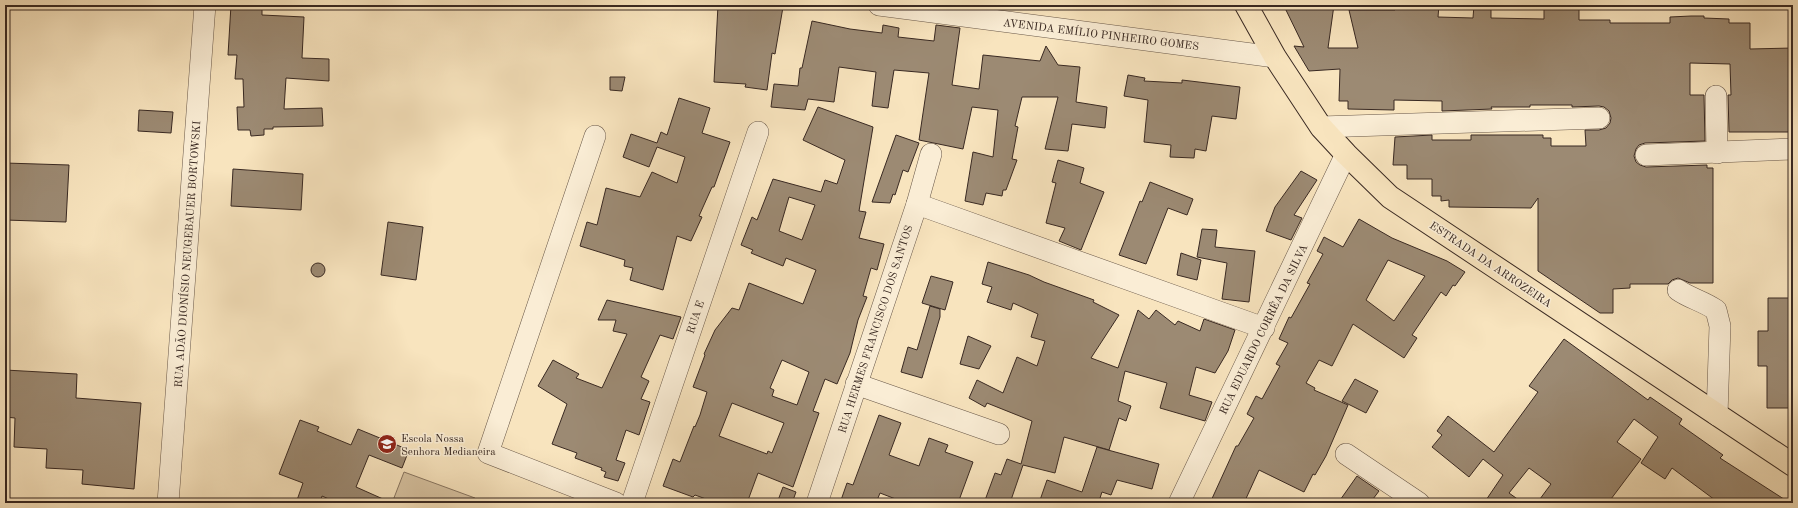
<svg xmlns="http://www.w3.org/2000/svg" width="1798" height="508" viewBox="0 0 1798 508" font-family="'Old Standard TT',serif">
  <rect width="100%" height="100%" fill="#f8e4be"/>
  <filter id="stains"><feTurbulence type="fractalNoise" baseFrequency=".005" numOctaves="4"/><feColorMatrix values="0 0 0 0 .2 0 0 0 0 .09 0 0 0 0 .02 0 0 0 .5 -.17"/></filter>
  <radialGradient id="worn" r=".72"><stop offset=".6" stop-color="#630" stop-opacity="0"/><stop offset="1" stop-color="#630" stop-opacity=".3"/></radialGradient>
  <polygon fill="#d8c4a3" stroke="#887662" points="404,472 475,498 474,503 392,503"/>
  <g fill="#9c8a73" stroke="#392922" fill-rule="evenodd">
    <polygon points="231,5 262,5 262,15 304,17 302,58 329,59 329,81 286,78 284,109 322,108 323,126 273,127 273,129 264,129 264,135 251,136 250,130 238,130 237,107 244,107 243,79 235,79 237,55 228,55"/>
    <polygon points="718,5 770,5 783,7 775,54 772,53 767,90 745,87 746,84 714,82"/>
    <polygon points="1304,5 1334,5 1328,48 1358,48 1349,10 1395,10 1395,5 1439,5 1438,17 1473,18 1474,5 1491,5 1491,18 1544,19 1544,6 1579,7 1579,20 1610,20 1610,23 1670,23 1670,17 1691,16 1704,16 1704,18 1729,19 1729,23 1750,23 1750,49 1793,48 1792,132 1729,132 1728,95 1731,95 1730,64 1690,63 1690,95 1704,95 1705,141 1645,143 1639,145 1636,149 1634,156 1636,162 1640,165 1646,167 1707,165 1707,168 1713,168 1713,283 1690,283 1678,278 1672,280 1668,284 1630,284 1630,288 1613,289 1613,313 1600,313 1538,271 1538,198 1531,208 1449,207 1449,200 1441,201 1441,196 1432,196 1432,179 1407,179 1407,165 1393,165 1395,137 1432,135 1432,140 1471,140 1471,135 1543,135 1543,138 1551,138 1551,146 1586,146 1585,130 1599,130 1606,128 1610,123 1611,118 1609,111 1604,107 1599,106 1572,107 1572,105 1530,105 1530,107 1491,107 1492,109 1442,111 1442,101 1394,100 1394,110 1348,109 1348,101 1339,101 1340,69 1309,71 1294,46 1304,47 1285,8 1303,9"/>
    <polygon points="812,21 850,29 882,33 883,25 899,28 898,37 934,41 936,25 960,28 952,85 979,89 983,55 1040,61 1046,46 1058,65 1080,67 1076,102 1107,107 1105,128 1072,124 1068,151 1045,149 1058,97 1022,97 1015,126 1018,127 1012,159 1017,160 1006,190 1003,190 1002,196 986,193 983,205 965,201 973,152 993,157 998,110 972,107 963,149 919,140 929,73 894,70 888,108 872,106 876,72 839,67 834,102 808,99 805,110 771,107 774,84 798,86 800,68 802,68"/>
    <polygon points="1128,75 1145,78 1144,81 1182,83 1182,80 1240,87 1236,119 1212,116 1206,151 1195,149 1194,158 1170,157 1171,145 1144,142 1148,100 1124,96"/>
    <polygon points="610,77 625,77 622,91 610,90"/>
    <polygon points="679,98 710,108 702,133 730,142 714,187 712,187 699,216 702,217 691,241 677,236 663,290 630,280 633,268 624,266 625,260 580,246 587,222 597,225 606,188 640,197 652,172 677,183 685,157 657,147 649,167 623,157 631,134 657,143 661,132 667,135"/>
    <path d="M818 107 873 127 859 211 866 212 859 238 884 244 877 270 871 268 863 296 867 297 858 320 850 353 837 384 825 379 813 411 819 413 793 487 758 473 747 503H717L695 495 693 497 663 486 673 459 680 462 694 426 695 427 700 415 707 392 693 387 705 355 704 354 715 330 732 308 739 310 749 283 803 304 816 270 786 258 783 266 751 253 753 250 741 245 752 217 757 220 773 179 821 192 825 180 837 184 845 160 803 140ZM789 197 815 205 802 240 779 231ZM782 360 809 372 797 405 772 396 774 390 770 388ZM732 403 784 423 772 453 768 451 767 454 719 436Z"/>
    <polygon points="139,110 173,112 171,133 138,131"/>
    <polygon points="896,135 919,143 908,172 903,170 895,195 893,194 890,203 872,202"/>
    <polygon points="1058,160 1084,168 1080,183 1104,192 1081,250 1059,241 1065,228 1046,223 1056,183 1052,182"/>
    <polygon points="5,163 69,165 66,222 5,220"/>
    <polygon points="233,169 303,174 301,210 231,206"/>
    <polygon points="1301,171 1317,180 1294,215 1302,218 1291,240 1266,231 1275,207"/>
    <polygon points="1150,182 1193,199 1187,215 1168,208 1146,264 1119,255 1140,201 1142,202"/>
    <path d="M1359 219 1392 238 1447 261 1465 272 1455 286 1453 285 1446 296 1441 292 1412 335 1417 338 1404 358 1353 324 1332 366 1319 360 1306 383 1315 388 1314 390 1348 405 1326 456 1315 475 1313 474 1304 492 1259 470 1244 503H1210L1236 446H1238L1254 418 1247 414 1256 396 1262 399 1280 366 1276 364 1288 343 1279 339 1289 317 1291 318 1310 284 1307 283 1323 254 1317 251 1324 237 1343 247ZM1388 260 1425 276 1394 321 1366 300Z"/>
    <polygon points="388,222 423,227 416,280 381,275"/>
    <polygon points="1202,229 1217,230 1215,247 1255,251 1249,302 1222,299 1227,263 1197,257"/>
    <polygon points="1181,253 1201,260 1197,280 1177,275"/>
    <polygon points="988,262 1029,275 1044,282 1094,300 1093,302 1119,315 1091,358 1118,368 1138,310 1149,319 1156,310 1175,325 1178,321 1200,331 1204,319 1235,330 1228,351 1215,373 1196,367 1189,395 1212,402 1205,421 1160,408 1167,383 1125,371 1118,401 1131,406 1126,421 1119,418 1109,450 1064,437 1055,473 1023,465 1010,503 984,503 995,473 1001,475 1007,459 1021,464 1032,421 987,403 985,407 969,398 977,380 1003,393 1017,357 1037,366 1045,341 1031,337 1038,314 1013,303 1011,310 987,302 992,287 982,284"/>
    <circle cx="318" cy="270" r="7"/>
    <polygon points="931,276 953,282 945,310 922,303"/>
    <polygon points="1768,298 1793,298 1793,324 1790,324 1790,370 1793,370 1793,408 1767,408 1767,366 1758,366 1758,331 1768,331"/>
    <polygon points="607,300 681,317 673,339 660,335 641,377 649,381 641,399 650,402 639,435 626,430 616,460 625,463 618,481 604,477 606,472 601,470 602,468 575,458 577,453 552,444 567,404 538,386 553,360 579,374 576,378 602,388 627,334 613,331 616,320 598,320"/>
    <polygon points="930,306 940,309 940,317 922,378 901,372 908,347 917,350"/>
    <polygon points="968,336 991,346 979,369 960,364"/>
    <polygon points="1564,339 1648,400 1650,397 1682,419 1679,424 1723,455 1720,458 1790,503 1719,503 1672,468 1665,479 1641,463 1658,437 1634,419 1617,442 1641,459 1608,503 1537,503 1551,484 1529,468 1509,493 1523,503 1484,503 1503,475 1483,459 1469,477 1432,447 1442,435 1437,431 1448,416 1494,452 1538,392 1529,386"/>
    <polygon points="5,370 77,374 76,398 141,403 134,489 82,484 83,470 46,468 47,449 14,447 15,418 5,417"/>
    <polygon points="1355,379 1378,391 1366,413 1342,401"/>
    <polygon points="879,415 901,423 889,455 919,466 929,438 948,445 945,452 973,462 958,503 906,503 880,493 876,503 840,503 847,483 853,485"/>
    <polygon points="300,420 319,427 317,431 351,445 358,429 409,450 402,468 369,455 356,487 392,503 338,503 322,496 320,503 296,503 303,483 279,474"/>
    <polygon points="1097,447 1159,464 1152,489 1117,480 1111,495 1102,492 1100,498 1108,501 1107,503 1039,503 1047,480 1082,492"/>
    <polygon points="1357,476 1379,491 1370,503 1338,503"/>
    <polygon points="783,487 796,492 792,503 777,503"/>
  </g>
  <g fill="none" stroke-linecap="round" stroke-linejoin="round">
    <g stroke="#695849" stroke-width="22">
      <g id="minor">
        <polyline points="879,5 1275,57"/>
        <polyline points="1716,96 1717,153"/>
        <polyline points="1321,127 1599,118"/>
        <polyline points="595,136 488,453 616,503"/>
        <polyline points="1646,155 1793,149"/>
        <polyline points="917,204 1264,328"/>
        <path d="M1678 290C1689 298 1703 301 1716 310L1720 326 1717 415"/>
        <polyline points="856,384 999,434"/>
        <polyline points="1346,454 1419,503"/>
        <polyline points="168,503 205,5"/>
        <polyline points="632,503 758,132"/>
        <polyline points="817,503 917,204 931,154"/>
        <polyline points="1179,503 1346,154"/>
      </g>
    </g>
    <g stroke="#392922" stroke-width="24">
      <polyline id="major" points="1246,5 1275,57 1321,127 1346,154 1390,197 1793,465"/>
    </g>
    <use href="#minor" stroke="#faedd5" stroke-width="21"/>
    <use href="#major" stroke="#f8e4be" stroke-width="22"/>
  </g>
  <defs>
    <g id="school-disc" transform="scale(1)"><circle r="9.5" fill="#8f2418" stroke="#faedd5"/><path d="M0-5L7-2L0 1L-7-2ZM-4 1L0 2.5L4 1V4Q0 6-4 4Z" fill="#fff"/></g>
  </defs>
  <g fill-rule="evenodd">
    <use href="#school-disc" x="387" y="444"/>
  </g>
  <g text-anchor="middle" stroke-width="3" stroke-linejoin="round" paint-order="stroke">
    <g font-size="11" fill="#392922" stroke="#faedd5">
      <text transform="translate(1101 34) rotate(7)" y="4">AVENIDA EMÍLIO PINHEIRO GOMES</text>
      <text transform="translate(187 254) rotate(-86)" y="4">RUA ADÃO DIONÍSIO NEUGEBAUER BORTOWSKI</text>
      <text transform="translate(1491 264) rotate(34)" y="4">ESTRADA DA ARROZEIRA</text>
      <text transform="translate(695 317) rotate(-71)" y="4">RUA E</text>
      <text transform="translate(875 329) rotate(-72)" y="4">RUA HERMES FRANCISCO DOS SANTOS</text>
      <text transform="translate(1263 329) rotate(-64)" y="4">RUA EDUARDO CORRÊA DA SILVA</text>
    </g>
    <g font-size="11" fill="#392922" stroke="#faedd5" text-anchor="start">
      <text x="401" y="442">Escola Nossa<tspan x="401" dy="13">Senhora Medianeira</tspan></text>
    </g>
  </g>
  <rect width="1798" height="508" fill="none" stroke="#f8e4be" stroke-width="20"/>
  <rect x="6" y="6" width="1786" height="496" fill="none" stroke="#392922" stroke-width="2"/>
  <rect x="10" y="10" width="1778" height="488" fill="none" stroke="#392922"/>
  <rect width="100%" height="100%" filter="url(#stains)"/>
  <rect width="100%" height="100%" fill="url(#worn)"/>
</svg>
